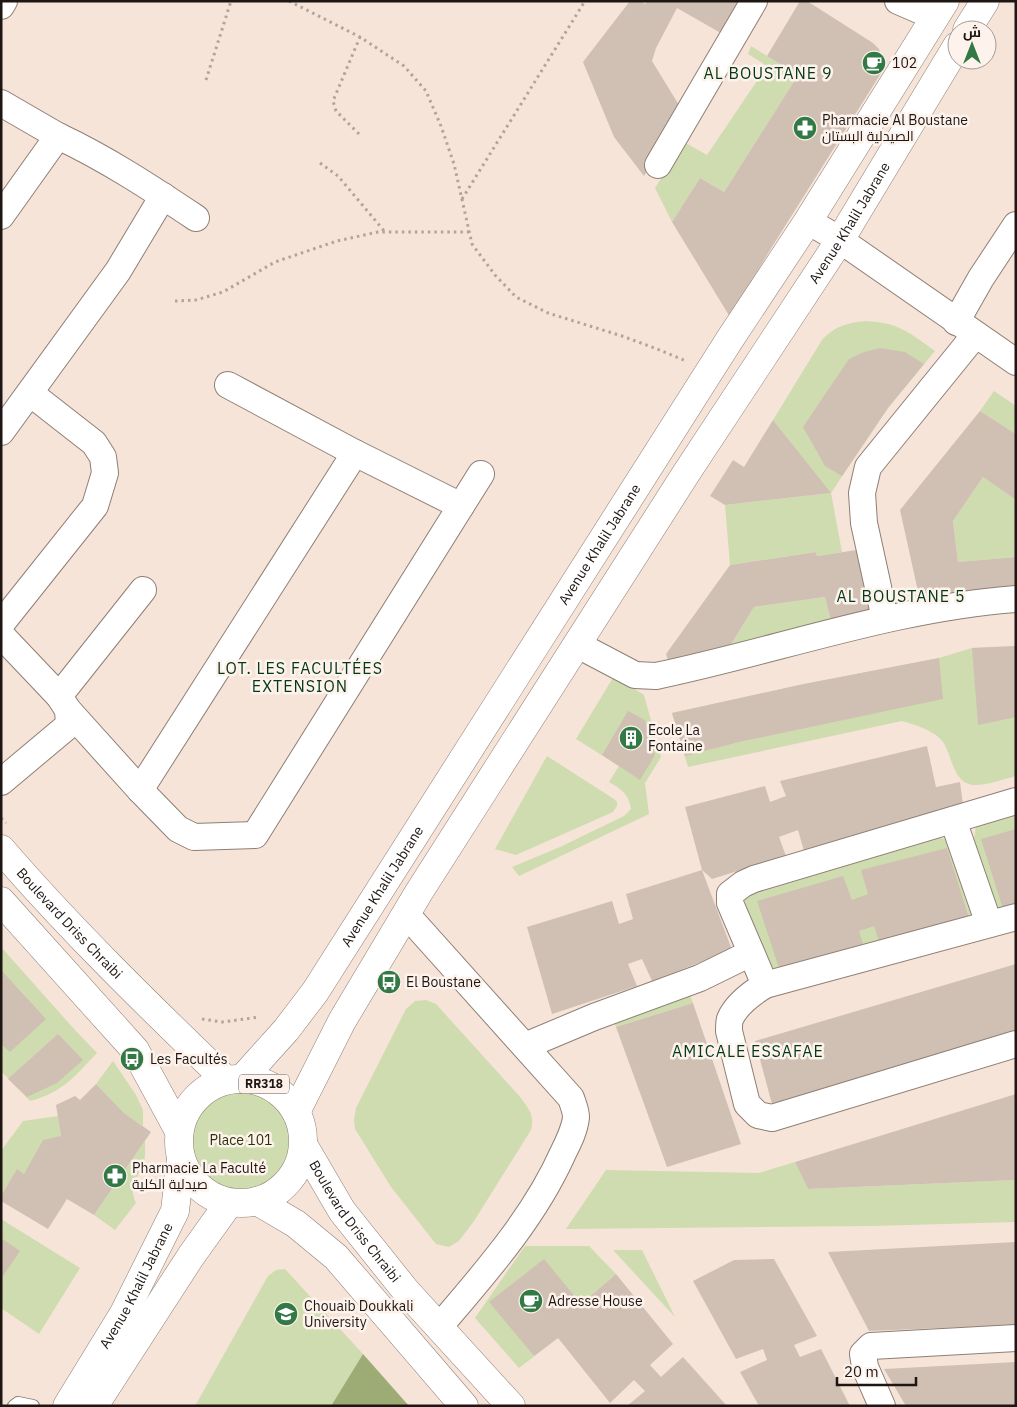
<svg xmlns="http://www.w3.org/2000/svg" width="1017" height="1407" viewBox="0 0 1017 1407" font-family="'IBM Plex Sans',Cairo,sans-serif">
  <rect width="100%" height="100%" fill="#f6e4d9"/>
  <g fill="#cfdcaf">
    <polygon points="751,46 798,75 724,192 700,178 672,222 655,188 684,142 707,155 767,66 748,54"/>
    <path d="M866 321C900 323 908 332 935 351L888 408 831 493 842 552 817 556 816 552 730 565 725 505 830 493 773 420 822 340C835 326 847 323 866 321Z"/>
    <polygon points="994,391 1016,406 1016,434 980,411"/>
    <polygon points="983,477 1016,500 1016,557 958,562 953,521"/>
    <polygon points="825,597 832,625 727,651 754,607"/>
    <path d="M1016 646V776C1004 779 985 786 973 785 953 783 952 755 943 742 934 730 915 725 902 721L688 767 672 713 804 684 939 658 972 648Z"/>
    <path d="M614 676 644 695 661 757 645 783 649 814 519 876 512 867 560 847 624 816 631 809C629 794 621 789 609 782L619 766 576 739Z"/>
    <polygon points="547,756 614,799 617,802 617,806 613,812 516,855 495,849"/>
    <polygon points="1016,814 1016,911 997,913 974,839 976,826"/>
    <polygon points="938,838 946,839 952,844 977,923 772,976 744,899 751,891"/>
    <path d="M1 947 74 1029 97 1053C75 1076 62 1093 30 1101L1 1071Z"/>
    <polygon points="690,994 693,1003 616,1027 613,1020"/>
    <path d="M426 1000 436 1004 521 1098C529 1110 535 1115 531 1130L474 1221 459 1241 449 1247 436 1244 391 1187 355 1129 354 1120 356 1108 406 1009 415 1001Z"/>
    <polygon points="113,1061 136,1095 143,1110 143,1126 124,1113 96,1084"/>
    <circle cx="242" cy="1141" r="54"/>
    <polygon points="58,1116 61,1136 24,1174 17,1170 1,1196 1,1151 23,1121"/>
    <path d="M145 1141C145 1149 146 1157 143 1165 136 1182 128 1184 136 1203L115 1230 94 1215Z"/>
    <polygon points="795,1162 808,1189 1016,1180 1016,1222 872,1226 566,1229 606,1170 759,1173"/>
    <polygon points="1,1219 80,1268 39,1334 1,1308"/>
    <polygon points="525,1246 589,1246 616,1274 551,1329 558,1338 519,1368 475,1318"/>
    <polygon points="613,1250 642,1250 675,1317"/>
    <polygon points="285,1269 363,1354 331,1406 195,1406 268,1276 276,1270"/>
  </g>
  <polygon fill="#9dab75" points="363,1354 409,1406 331,1406"/>
  <g fill="#d0c0b3">
    <polygon points="630,1 641,1 645,4 647,1 747,1 726,36 677,8 656,48 652,61 682,110 644,176 614,137 583,62"/>
    <polygon points="800,1 807,1 873,43 879,49 883,62 883,70 770,250 730,317 672,222 700,178 724,192 798,75 767,56"/>
    <polygon points="880,348 905,352 924,364 888,408 842,476 825,466 803,427 849,359 864,352"/>
    <polygon points="980,411 1016,434 1016,500 983,477 953,521 958,562 1016,557 1016,593 921,605 900,510"/>
    <polygon points="773,420 831,493 725,505 710,496 733,460 744,467"/>
    <polygon points="863,549 877,614 832,625 825,597 754,607 727,651 670,666 666,654 730,565 816,552 817,556"/>
    <polygon points="1016,646 1016,717 978,725 972,648"/>
    <polygon points="939,658 943,699 739,742 685,756 672,713 804,684"/>
    <polygon points="628,711 645,720 655,755 640,780 602,755"/>
    <polygon points="927,746 936,787 960,782 963,805 804,851 798,830 779,837 786,856 712,879 702,870 732,950 652,981 642,959 628,964 637,986 552,1014 527,927 612,901 619,924 633,919 626,894 702,870 685,807 765,786 770,802 786,796 780,781"/>
    <polygon points="1016,829 1016,905 1003,909 981,839"/>
    <polygon points="947,848 970,921 880,945 874,926 859,931 864,947 779,968 757,901 843,876 852,900 868,894 861,870"/>
    <polygon points="1016,964 1016,1033 773,1108 755,1041"/>
    <polygon points="1,970 46,1019 10,1052 1,1044"/>
    <polygon points="693,1003 741,1144 667,1167 616,1027"/>
    <polygon points="58,1034 83,1060 57,1083 27,1097 8,1079"/>
    <polygon points="96,1084 124,1113 151,1132 94,1215 67,1199 48,1229 1,1201 1,1196 17,1169 24,1174 43,1140 61,1136 56,1105 75,1096 80,1100"/>
    <polygon points="1016,1094 1016,1180 808,1189 795,1162"/>
    <polygon points="1,1238 20,1251 1,1279"/>
    <polygon points="1016,1242 1016,1325 869,1331 828,1252"/>
    <polygon points="544,1259 581,1304 616,1274 673,1344 650,1365 661,1377 683,1357 727,1406 627,1406 645,1391 634,1380 610,1403 558,1338 534,1356 489,1302"/>
    <polygon points="774,1259 817,1336 794,1345 800,1357 821,1349 850,1406 759,1406 740,1372 767,1360 763,1349 736,1359 693,1281 734,1260"/>
    <polygon points="1016,1362 1016,1406 906,1406 884,1369"/>
  </g>
  <g fill="none" stroke-linecap="round" stroke-linejoin="round">
    <g stroke="#8f7f74" stroke-width="14">
      <polyline id="service" points="14,1406 18,1403 33,1406"/>
    </g>
    <g stroke="#8f7f74" stroke-width="28">
      <g id="minor">
        <polyline points="898,1 935,17"/>
        <polyline points="1,6 4,1"/>
        <polyline points="1,103 58,136"/>
        <polyline points="658,165 754,1"/>
        <path d="M1 216 58 136C107 159 151 188 196 218"/>
        <polyline points="808,221 840,240 1016,362"/>
        <polyline points="956,322 981,278 1016,225"/>
        <polyline points="228,385 355,453 461,506"/>
        <polyline points="1,432 118,271 163,196"/>
        <polyline points="885,619 864,523 862,493 868,467 975,335"/>
        <polyline points="1,624 95,506 105,473 103,457 94,443 30,393"/>
        <polyline points="1,635 59,696 68,710 69,725 1,782"/>
        <path d="M578 645 635 675 656 676C776 651 893 608 1016 599"/>
        <polyline points="59,696 143,590"/>
        <polyline points="68,710 140,790 178,829 194,837 255,835 481,474"/>
        <polyline points="140,790 355,453"/>
        <polyline points="953,820 989,924"/>
        <path d="M406 914 571 1098C573 1104 576 1111 576 1117 575 1129 569 1141 563 1153 534 1218 485 1273 439 1327"/>
        <path d="M1016 917 765 985C752 993 736 1005 730 1019 729 1022 729 1028 729 1031L747 1104 758 1115 772 1118 1016 1044"/>
        <polyline points="765,985 730,903 730,894 743,884 754,879 1016,801"/>
        <polyline points="525,1046 594,1017 700,978 751,953"/>
        <polyline points="882,1406 865,1367 863,1354 871,1346 1016,1338"/>
      </g>
    </g>
    <g stroke="#8f7f74" stroke-width="29">
      <g id="secondary">
        <path id="s1" d="M1 849C72 931 149 1006 226 1080"/>
        <polyline points="1,901 135,1050 179,1131"/>
        <path id="s2" d="M304 1146 342 1211 406 1291 511 1406"/>
        <polyline points="257,1201 296,1224 336,1257 464,1406"/>
      </g>
    </g>
    <g stroke="#8f7f74" stroke-width="29">
      <g id="primary">
        <polyline points="967,30 985,1"/>
        <circle cx="241" cy="1141" r="62"/>
        <path id="s3" d="M242 1079 286 1030 315 992 730 339 808 221 945 1"/>
        <path id="s4" d="M296 1112 342 1021 419 892 687 472 840 240 957 46"/>
        <path id="s5" d="M67 1406 124 1313 175 1211 181 1158"/>
        <polyline points="94,1406 191,1256 229,1203"/>
      </g>
    </g>
    <g stroke="#b2a39b" stroke-width="3" stroke-dasharray="2.5 4" stroke-linecap="butt">
      <polyline points="289,1 360,37 404,66 426,91 441,126 454,164 472,244 495,275 516,297 548,313 622,336 657,349 686,361"/>
      <polyline points="206,80 231,1"/>
      <polyline points="359,134 336,111 333,101 360,37"/>
      <polyline points="320,163 338,176 385,232"/>
      <polyline points="462,199 585,1"/>
      <polyline points="175,301 196,300 223,292 275,262 337,241 378,232 469,232"/>
      <polyline points="1,818 6,823"/>
      <polyline points="202,1019 222,1022 260,1017"/>
    </g>
    <use href="#service" stroke="#fff" stroke-width="12"/>
    <use href="#minor" stroke="#fff" stroke-width="26"/>
    <use href="#secondary" stroke="#fff" stroke-width="28"/>
    <use href="#primary" stroke="#fff" stroke-width="28"/>
  </g>
  <defs>
    <g id="cafe-disc" transform="scale(1.25)"><circle r="9.5" fill="#327945" stroke="#fef3ec"/><path d="M-5.5-4.5H6V0H3Q3 3.5 0 3.5H-2.5Q-5.5 3.5-5.5 0ZM3-3.2v2h1.7v-2ZM-6 4.5H4V6H-6Z" fill="#fff"/></g>
    <g id="pharmacy-disc" transform="scale(1.25)"><circle r="9.5" fill="#327945" stroke="#fef3ec"/><path d="M-2-6h4v4h4v4h-4v4h-4v-4h-4v-4h4Z" fill="#fff"/></g>
    <g id="building-disc" transform="scale(1.25)"><circle r="9.5" fill="#327945" stroke="#fef3ec"/><path d="M-4-6H4V6H1V3H-1V6H-4ZM-2.5-4.3h1.7v1.8h-1.7ZM.8-4.3h1.7v1.8H.8ZM-2.5-1h1.7V.8h-1.7ZM.8-1h1.7V.8H.8Z" fill="#fff"/></g>
    <g id="bus-disc" transform="scale(1.25)"><circle r="9.5" fill="#327945" stroke="#fef3ec"/><path d="M-5-6H5V4H4V6H2V4H-2V6H-4V4H-5ZM-3.5-4V0h7V-4ZM-3.5 1.2v1.5H-2V1.2ZM2 1.2v1.5H3.5V1.2Z" fill="#fff"/></g>
    <g id="university-disc" transform="scale(1.25)"><circle r="9.5" fill="#327945" stroke="#fef3ec"/><path d="M0-5L7-2L0 1L-7-2ZM-4 1L0 2.5L4 1V4Q0 6-4 4Z" fill="#fff"/></g>
  </defs>
  <g fill-rule="evenodd">
    <use href="#cafe-disc" x="874" y="63"/>
    <use href="#pharmacy-disc" x="805" y="128"/>
    <use href="#building-disc" x="631" y="738"/>
    <use href="#bus-disc" x="389" y="982"/>
    <use href="#bus-disc" x="132" y="1059"/>
    <use href="#pharmacy-disc" x="115" y="1176"/>
    <use href="#cafe-disc" x="531" y="1301"/>
    <use href="#university-disc" x="286" y="1314"/>
  </g>
  <g text-anchor="middle" stroke-width="5" stroke-linejoin="round" paint-order="stroke">
    <rect fill="#fef3ec" stroke="#605854" stroke-width="1" x="239" y="1074.5" width="50" height="19" rx="4"/>
    <g font-size="12" font-weight="bold" fill="#1d1613">
      <text x="264" y="1088">RR318</text>
    </g>
    <g font-size="14" fill="#1d1613" stroke="#fef3ec" text-anchor="start">
      <text x="892" y="68">102</text>
      <text x="822" y="125">Pharmacie Al Boustane<tspan x="822" dy="16">الصيدلية البستان</tspan></text>
      <text x="648" y="735">Ecole La<tspan x="648" dy="16">Fontaine</tspan></text>
      <text x="406" y="987">El Boustane</text>
      <text x="150" y="1064">Les Facultés</text>
      <text x="132" y="1173">Pharmacie La Faculté<tspan x="132" dy="16">صيدلية الكلية</tspan></text>
      <text x="548" y="1306">Adresse House</text>
      <text x="304" y="1311">Chouaib Doukkali<tspan x="304" dy="16">University</tspan></text>
    </g>
    <g font-size="14" fill="#1d1613" stroke="#fef3ec">
      <text dy="5" stroke="none"><textPath href="#s4" startOffset="1048">Avenue Khalil Jabrane</textPath></text>
      <text dy="5" stroke="none"><textPath href="#s3" startOffset="644">Avenue Khalil Jabrane</textPath></text>
      <text dy="5" stroke="none"><textPath href="#s3" startOffset="239">Avenue Khalil Jabrane</textPath></text>
      <text dy="5" stroke="none"><textPath href="#s1" startOffset="101">Boulevard Driss Chraibi</textPath></text>
      <text dy="5" stroke="none"><textPath href="#s2" startOffset="91">Boulevard Driss Chraibi</textPath></text>
      <text dy="5" stroke="none"><textPath href="#s5" startOffset="139">Avenue Khalil Jabrane</textPath></text>
    </g>
    <g font-size="14" fill="#2b3309" stroke="#fef3ec">
      <text x="241" y="1145">Place 101</text>
    </g>
    <g font-size="16" letter-spacing="1" fill="#033917" stroke="#fef3ec">
      <text x="768" y="79">AL BOUSTANE 9</text>
      <text x="901" y="602">AL BOUSTANE 5</text>
      <text x="300" y="674">LOT. LES FACULTÉES<tspan x="300" dy="18">EXTENSION</tspan></text>
      <text x="748" y="1057">AMICALE ESSAFAE</text>
    </g>
  </g>
  <rect width="1017" height="1407" fill="none" stroke="#1d1613" stroke-width="5"/>
  <g transform="translate(972 45)"><circle r="24" fill="#fef3ec" stroke="#a49b95"/>
  <path d="M0-4L9 19L0 12L-9 19Z" fill="#327945"/>
  <text y="-8" font-size="14" font-weight="bold" text-anchor="middle" fill="#1d1613">ش</text>
  </g>
  <path d="M837 1377v8h79v-8" fill="none" stroke="#1d1613" stroke-width="2.5"/>
  <text x="844" y="1377" font-size="15" fill="#1d1613" stroke="#fef3ec" stroke-width="4" paint-order="stroke">20 m</text>
</svg>
